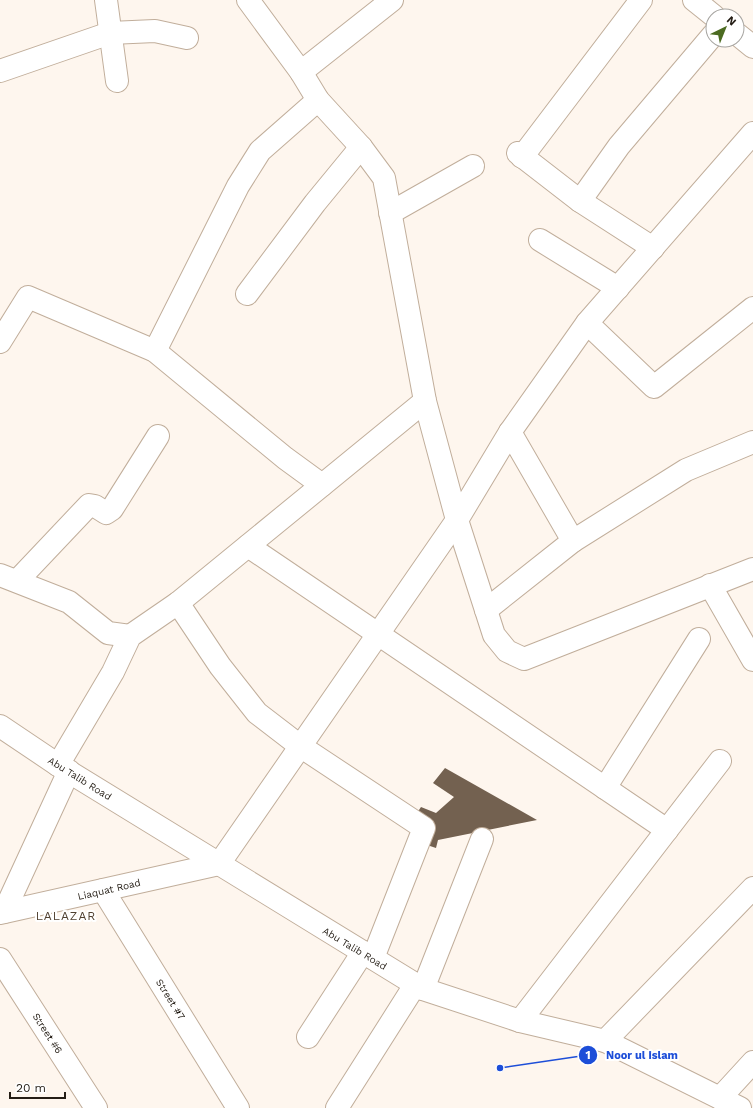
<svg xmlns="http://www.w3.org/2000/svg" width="753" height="1108" viewBox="0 0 753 1108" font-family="'Work Sans',sans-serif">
  <rect width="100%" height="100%" fill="#fef6ee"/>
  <polygon fill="#736150" points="445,768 537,820 438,840 436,848 427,845 415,816 421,807 436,813 454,797 433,783"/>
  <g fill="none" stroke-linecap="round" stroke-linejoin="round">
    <g stroke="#c1ae9b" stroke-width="24">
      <g id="minor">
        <polyline points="106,0 117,81"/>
        <polyline points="248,0 301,72 318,100 361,147 384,178 425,401 457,520 494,635 507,651 524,659 753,569"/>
        <polyline points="694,0 714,16"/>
        <polyline points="737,34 753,47"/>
        <polyline points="0,71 110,33 155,31 187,38"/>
        <polyline points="301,72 392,0"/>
        <polyline points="518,153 580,201 653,248"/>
        <polyline points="522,157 641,0"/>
        <polyline points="580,201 619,146 713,35"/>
        <polyline points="390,213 473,166"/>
        <polyline points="540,240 618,288"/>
        <polyline points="247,294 315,203 361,147"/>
        <polyline points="587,323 654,387 753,308"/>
        <polyline points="0,342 28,297 155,351 285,458 322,485"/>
        <polyline points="155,351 238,186 260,151 318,100"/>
        <polyline points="510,432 573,541"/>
        <polyline points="248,546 667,830"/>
        <polyline points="0,575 69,602 108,633 130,636"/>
        <polyline points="18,580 89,505 95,506 106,513 112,509 158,436"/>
        <polyline points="710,585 753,660"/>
        <polyline points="178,603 220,666 257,713 300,746 424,828 373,958"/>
        <polyline points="486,610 573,541 686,470 753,442"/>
        <polyline points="0,726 58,765 423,989 520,1021 605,1041 740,1108"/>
        <polyline points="58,765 113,672 130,636 178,603 425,401"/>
        <polyline points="605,788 699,639"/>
        <polyline points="103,890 238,1108"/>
        <polyline points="4,912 69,771"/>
        <polyline points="0,913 219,864 457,520 510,432 587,323 753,133"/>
        <polyline points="0,959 96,1108"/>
        <polyline points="423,989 482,839"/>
        <polyline points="520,1021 720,761"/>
        <polyline points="308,1037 363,952"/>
        <polyline points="605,1041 753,888"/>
        <polyline points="720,1098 753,1062"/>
        <polyline points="337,1108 415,985"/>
      </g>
    </g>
    <use href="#minor" stroke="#fff" stroke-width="22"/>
  </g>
  <g text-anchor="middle" stroke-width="4" stroke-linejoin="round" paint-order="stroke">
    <g font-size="10" fill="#241d15" stroke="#fff">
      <text transform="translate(80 778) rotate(32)" y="4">Abu Talib Road</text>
      <text transform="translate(109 889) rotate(-13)" y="4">Liaquat Road</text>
      <text transform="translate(355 948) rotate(31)" y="4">Abu Talib Road</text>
      <text transform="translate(171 999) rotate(58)" y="4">Street #7</text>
      <text transform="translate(48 1033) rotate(57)" y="4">Street #6</text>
    </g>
    <g font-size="12" letter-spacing="1" fill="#504030" stroke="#fff">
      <text x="66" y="920">LALAZAR</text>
    </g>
  </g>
  <path fill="none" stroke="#1d4ed8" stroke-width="1.5" d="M500 1068L588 1055"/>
  <g fill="#1d4ed8" stroke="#fff" stroke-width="1.5">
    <circle cx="500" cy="1068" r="4"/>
    <circle cx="588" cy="1055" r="10"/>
  </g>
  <g font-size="12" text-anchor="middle" font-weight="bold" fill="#fff">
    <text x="588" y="1059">1</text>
  </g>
  <g font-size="11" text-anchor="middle" font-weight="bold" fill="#1d4ed8" stroke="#fff" stroke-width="4" stroke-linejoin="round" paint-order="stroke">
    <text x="642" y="1059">Noor ul islam</text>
  </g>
  <g transform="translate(725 28) rotate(43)"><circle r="19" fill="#ffffff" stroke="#a7a5a1"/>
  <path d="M0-3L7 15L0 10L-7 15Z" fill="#4c6b21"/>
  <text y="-6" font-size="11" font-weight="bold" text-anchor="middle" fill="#241d15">N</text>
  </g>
  <path d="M10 1092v6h55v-6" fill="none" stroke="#241d15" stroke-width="2"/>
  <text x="16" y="1092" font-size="12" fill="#241d15" stroke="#ffffff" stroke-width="3" paint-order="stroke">20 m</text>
</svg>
